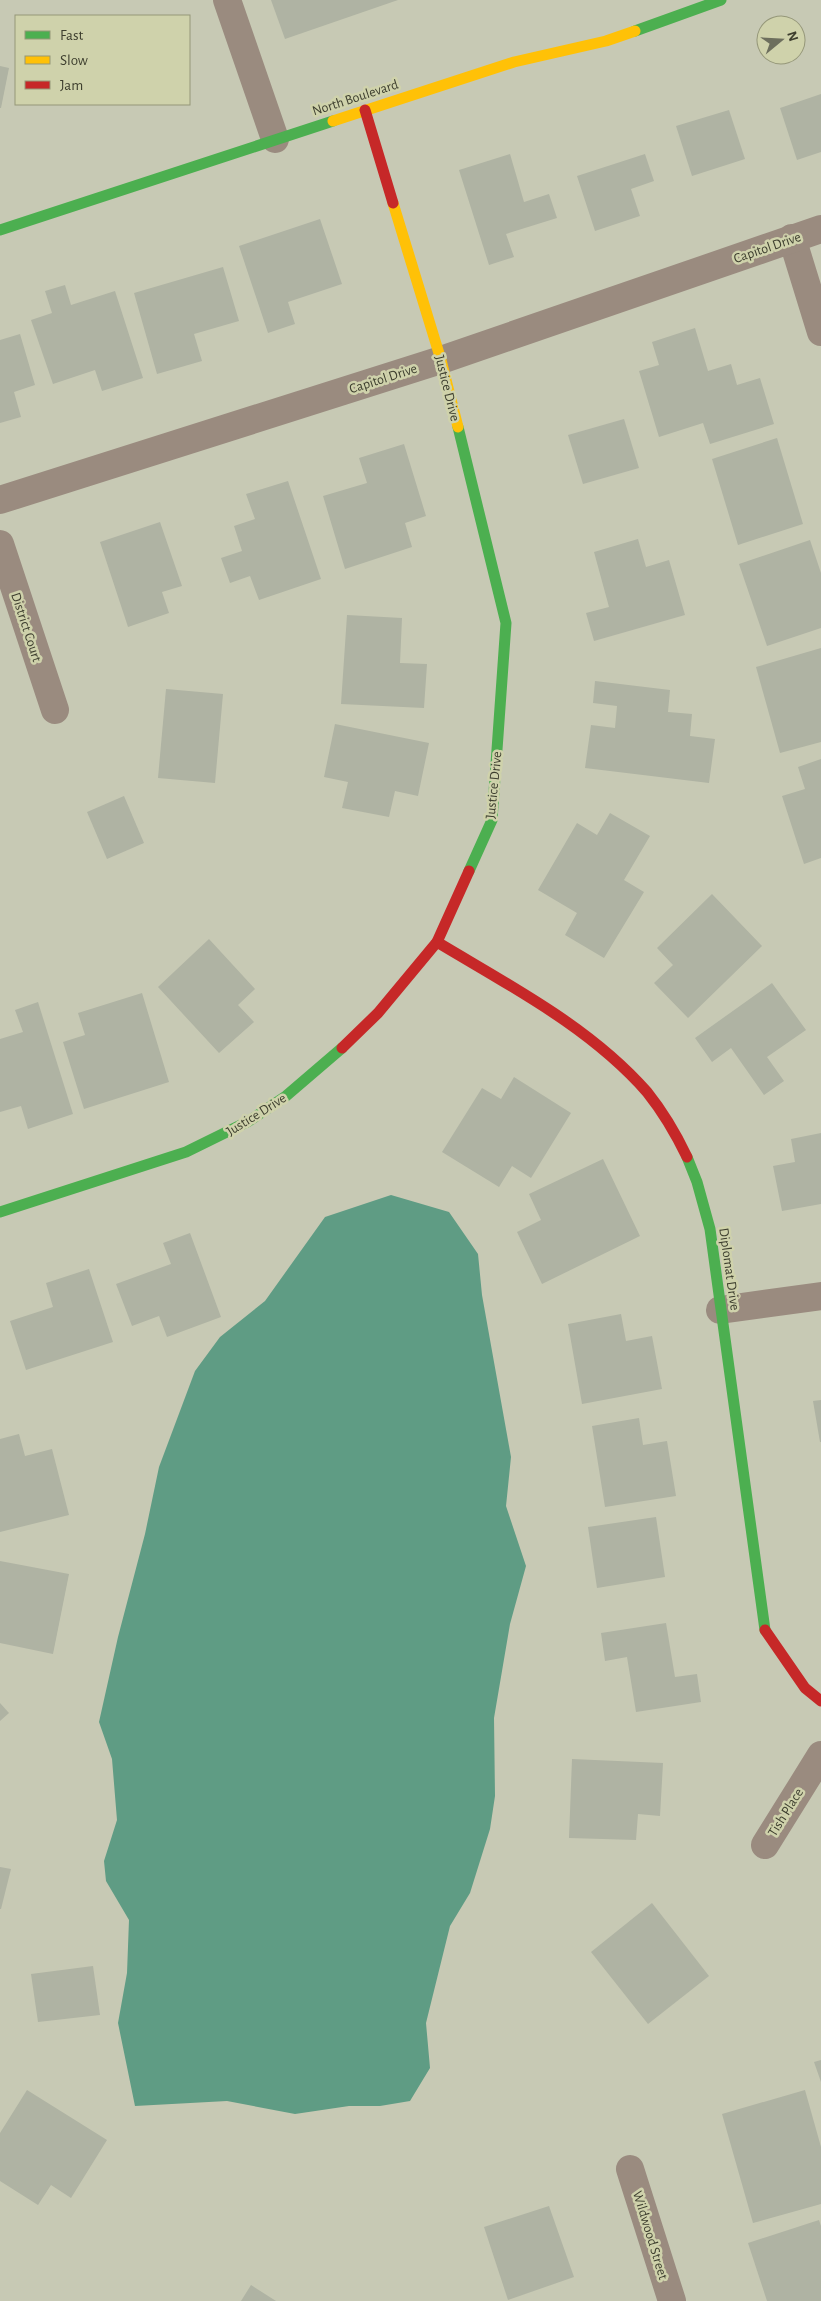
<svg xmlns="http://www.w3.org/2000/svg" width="821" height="2301" viewBox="0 0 821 2301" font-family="'Alegreya Sans',sans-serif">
  <rect width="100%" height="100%" fill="#c7c9b4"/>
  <polygon fill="#5f9c84" points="391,1195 449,1212 478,1254 482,1295 511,1457 506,1506 526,1566 510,1624 494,1718 495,1796 490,1829 470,1893 450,1926 426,2023 430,2068 410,2101 380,2106 349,2106 295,2114 227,2101 135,2106 118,2023 127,1973 129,1920 106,1881 104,1861 117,1820 112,1759 99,1722 118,1637 145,1534 159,1467 195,1371 220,1337 265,1301 325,1217"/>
  <g fill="#afb3a3">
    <polygon points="271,0 398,0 285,39"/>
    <polygon points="0,66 9,68 1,108 0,108"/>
    <polygon points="821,94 821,152 797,160 780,108"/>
    <polygon points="729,110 745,159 692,176 676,126"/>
    <polygon points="510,154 524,202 549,194 557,218 506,234 514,257 489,265 459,170"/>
    <polygon points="645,154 654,181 631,189 640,216 595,231 577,176"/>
    <polygon points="320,219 342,284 288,302 295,324 268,333 239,246"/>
    <polygon points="223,267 239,321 194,334 202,361 157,374 134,293"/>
    <polygon points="65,285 71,305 115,291 143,378 102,391 95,370 53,384 31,320 52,313 45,291"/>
    <polygon points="695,328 708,371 731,364 737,385 760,378 774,424 710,444 703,423 659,437 639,371 659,365 652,342"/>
    <polygon points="20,334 35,385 14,392 21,417 0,423 0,340"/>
    <polygon points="624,419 639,468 583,484 568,435"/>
    <polygon points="777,438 803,524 738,545 712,459"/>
    <polygon points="404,444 426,516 405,523 412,547 345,569 323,496 367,483 359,458"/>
    <polygon points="288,481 321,579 259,600 250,576 230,583 221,558 242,551 234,526 255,519 246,494"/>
    <polygon points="160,522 182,586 162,592 169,613 128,627 100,542"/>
    <polygon points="638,539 646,567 669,560 685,615 594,641 586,613 609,607 594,552"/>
    <polygon points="810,540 821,573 821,628 767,646 739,564"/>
    <polygon points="347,615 402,618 400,663 427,664 424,708 341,704"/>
    <polygon points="821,648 821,742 780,753 756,667"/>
    <polygon points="595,681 670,690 668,712 692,714 690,736 715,739 709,783 585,768 591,725 615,728 617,706 593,703"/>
    <polygon points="166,689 223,694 215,783 158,778"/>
    <polygon points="335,724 429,743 418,796 395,791 389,817 342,808 348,782 324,777"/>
    <polygon points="821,759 821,858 804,864 782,796 805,789 798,767"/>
    <polygon points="124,796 144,843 107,859 87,812"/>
    <polygon points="610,813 650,836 624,880 644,892 604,958 565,935 577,913 538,890 577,823 597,835"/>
    <polygon points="712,894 762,946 688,1018 654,983 673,965 657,948"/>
    <polygon points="209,939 255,989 238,1005 254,1022 219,1053 158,987"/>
    <polygon points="772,983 806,1030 767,1057 784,1081 764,1095 731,1048 712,1062 695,1038"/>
    <polygon points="142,993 169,1082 84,1109 63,1042 85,1035 78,1013"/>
    <polygon points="38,1002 73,1114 28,1129 21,1106 0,1112 0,1039 23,1032 15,1010"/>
    <polygon points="514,1077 571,1113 531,1178 512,1166 499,1187 442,1152 482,1088 501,1099"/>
    <polygon points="821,1133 821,1204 782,1211 773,1166 795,1162 791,1139"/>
    <polygon points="603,1159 640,1236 542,1284 517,1232 541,1220 529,1194"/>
    <polygon points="190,1233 221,1317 167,1337 159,1316 132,1326 116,1284 171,1264 163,1243"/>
    <polygon points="89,1269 113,1342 26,1370 10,1321 53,1307 46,1283"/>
    <polygon points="621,1314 626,1341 652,1336 662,1389 582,1404 568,1324"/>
    <polygon points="821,1400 821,1442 820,1442 813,1401"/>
    <polygon points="639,1418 643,1445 667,1441 676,1496 605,1507 592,1426"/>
    <polygon points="19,1434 25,1456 52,1449 69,1515 0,1532 0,1439"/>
    <polygon points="656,1517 665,1577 597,1588 588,1527"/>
    <polygon points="0,1561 69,1574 53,1654 0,1643"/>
    <polygon points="666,1623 675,1677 697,1674 701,1702 636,1712 627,1657 605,1661 601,1633"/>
    <polygon points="0,1703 9,1713 0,1721"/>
    <polygon points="572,1759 663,1763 660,1816 638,1814 636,1840 569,1838"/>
    <polygon points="0,1867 11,1869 1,1909 0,1909"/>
    <polygon points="652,1903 709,1976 648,2024 591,1952"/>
    <polygon points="93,1966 100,2015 38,2022 31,1974"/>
    <polygon points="821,2060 821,2082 814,2062"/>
    <polygon points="27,2090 107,2140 71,2198 51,2185 38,2205 0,2181 0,2133"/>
    <polygon points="805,2090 821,2147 821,2204 753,2223 722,2114"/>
    <polygon points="549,2206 574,2277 508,2300 484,2227"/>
    <polygon points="819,2220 821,2226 821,2301 767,2301 748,2243"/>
    <polygon points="251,2285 276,2301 241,2301"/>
  </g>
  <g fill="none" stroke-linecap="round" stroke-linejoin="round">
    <g stroke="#9a8b7f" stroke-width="28">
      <polyline points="227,0 275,139"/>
      <polyline points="792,238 821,332"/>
      <polyline points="0,500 441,360 821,229"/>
      <polyline points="0,544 55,710"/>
      <polyline points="720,1310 821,1296"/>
      <polyline points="765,1845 821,1755"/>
      <polyline points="630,2169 672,2301"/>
    </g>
    <g stroke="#4caf50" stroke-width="11">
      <polyline points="635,31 721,0"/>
      <polyline points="0,230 333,121"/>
      <polyline points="458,427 506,623 492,820 469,871"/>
      <polyline points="687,1157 697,1182 710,1229 765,1630"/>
      <polyline points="0,1212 186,1152 249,1121 286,1096 342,1048"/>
    </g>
    <g stroke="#ffc107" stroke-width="11">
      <polyline points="333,121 514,62 606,41 635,31"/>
      <polyline points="393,203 441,360 458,427"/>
    </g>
    <g stroke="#c62828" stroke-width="11">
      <polyline points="365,110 393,203"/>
      <path d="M437 942C510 986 590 1027 647 1092 663 1112 676 1134 687 1157"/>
      <polyline points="342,1048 378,1013 437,942 469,871"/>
      <polyline points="765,1630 805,1688 821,1701"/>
    </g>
  </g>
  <g text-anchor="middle" stroke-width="5" stroke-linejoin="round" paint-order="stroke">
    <g font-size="14" fill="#3d3e2e" stroke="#cfd2ab">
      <text transform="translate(355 97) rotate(-18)" y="5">North Boulevard</text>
      <text transform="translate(767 247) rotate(-19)" y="5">Capitol Drive</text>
      <text transform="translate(383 378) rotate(-18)" y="5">Capitol Drive</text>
      <text transform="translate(448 388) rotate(76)" y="5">Justice Drive</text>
      <text transform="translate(27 627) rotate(72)" y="5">District Court</text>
      <text transform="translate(493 785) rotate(-84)" y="5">Justice Drive</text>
      <text transform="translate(256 1114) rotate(-32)" y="5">Justice Drive</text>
      <text transform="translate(730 1269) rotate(82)" y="5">Diplomat Drive</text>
      <text transform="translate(785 1812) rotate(-58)" y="5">Tish Place</text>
      <text transform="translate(651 2235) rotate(73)" y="5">Wildwood Street</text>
    </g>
  </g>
  <rect x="15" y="15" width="175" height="90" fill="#cfd2ab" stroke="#959779"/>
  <rect x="25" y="31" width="25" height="8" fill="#4caf50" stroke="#959779"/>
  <text x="60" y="40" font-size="15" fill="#3d3e2e">Fast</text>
  <rect x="25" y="56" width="25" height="8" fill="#ffc107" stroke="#959779"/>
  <text x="60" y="65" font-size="15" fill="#3d3e2e">Slow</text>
  <rect x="25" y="81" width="25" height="8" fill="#c62828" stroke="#959779"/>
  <text x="60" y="90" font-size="15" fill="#3d3e2e">Jam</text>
  <g transform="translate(781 40) rotate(72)"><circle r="24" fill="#cfd2ab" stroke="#959779"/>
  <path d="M0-4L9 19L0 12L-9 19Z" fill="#6d6f5d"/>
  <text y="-8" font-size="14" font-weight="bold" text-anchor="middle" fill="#3d3e2e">N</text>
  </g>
</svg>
